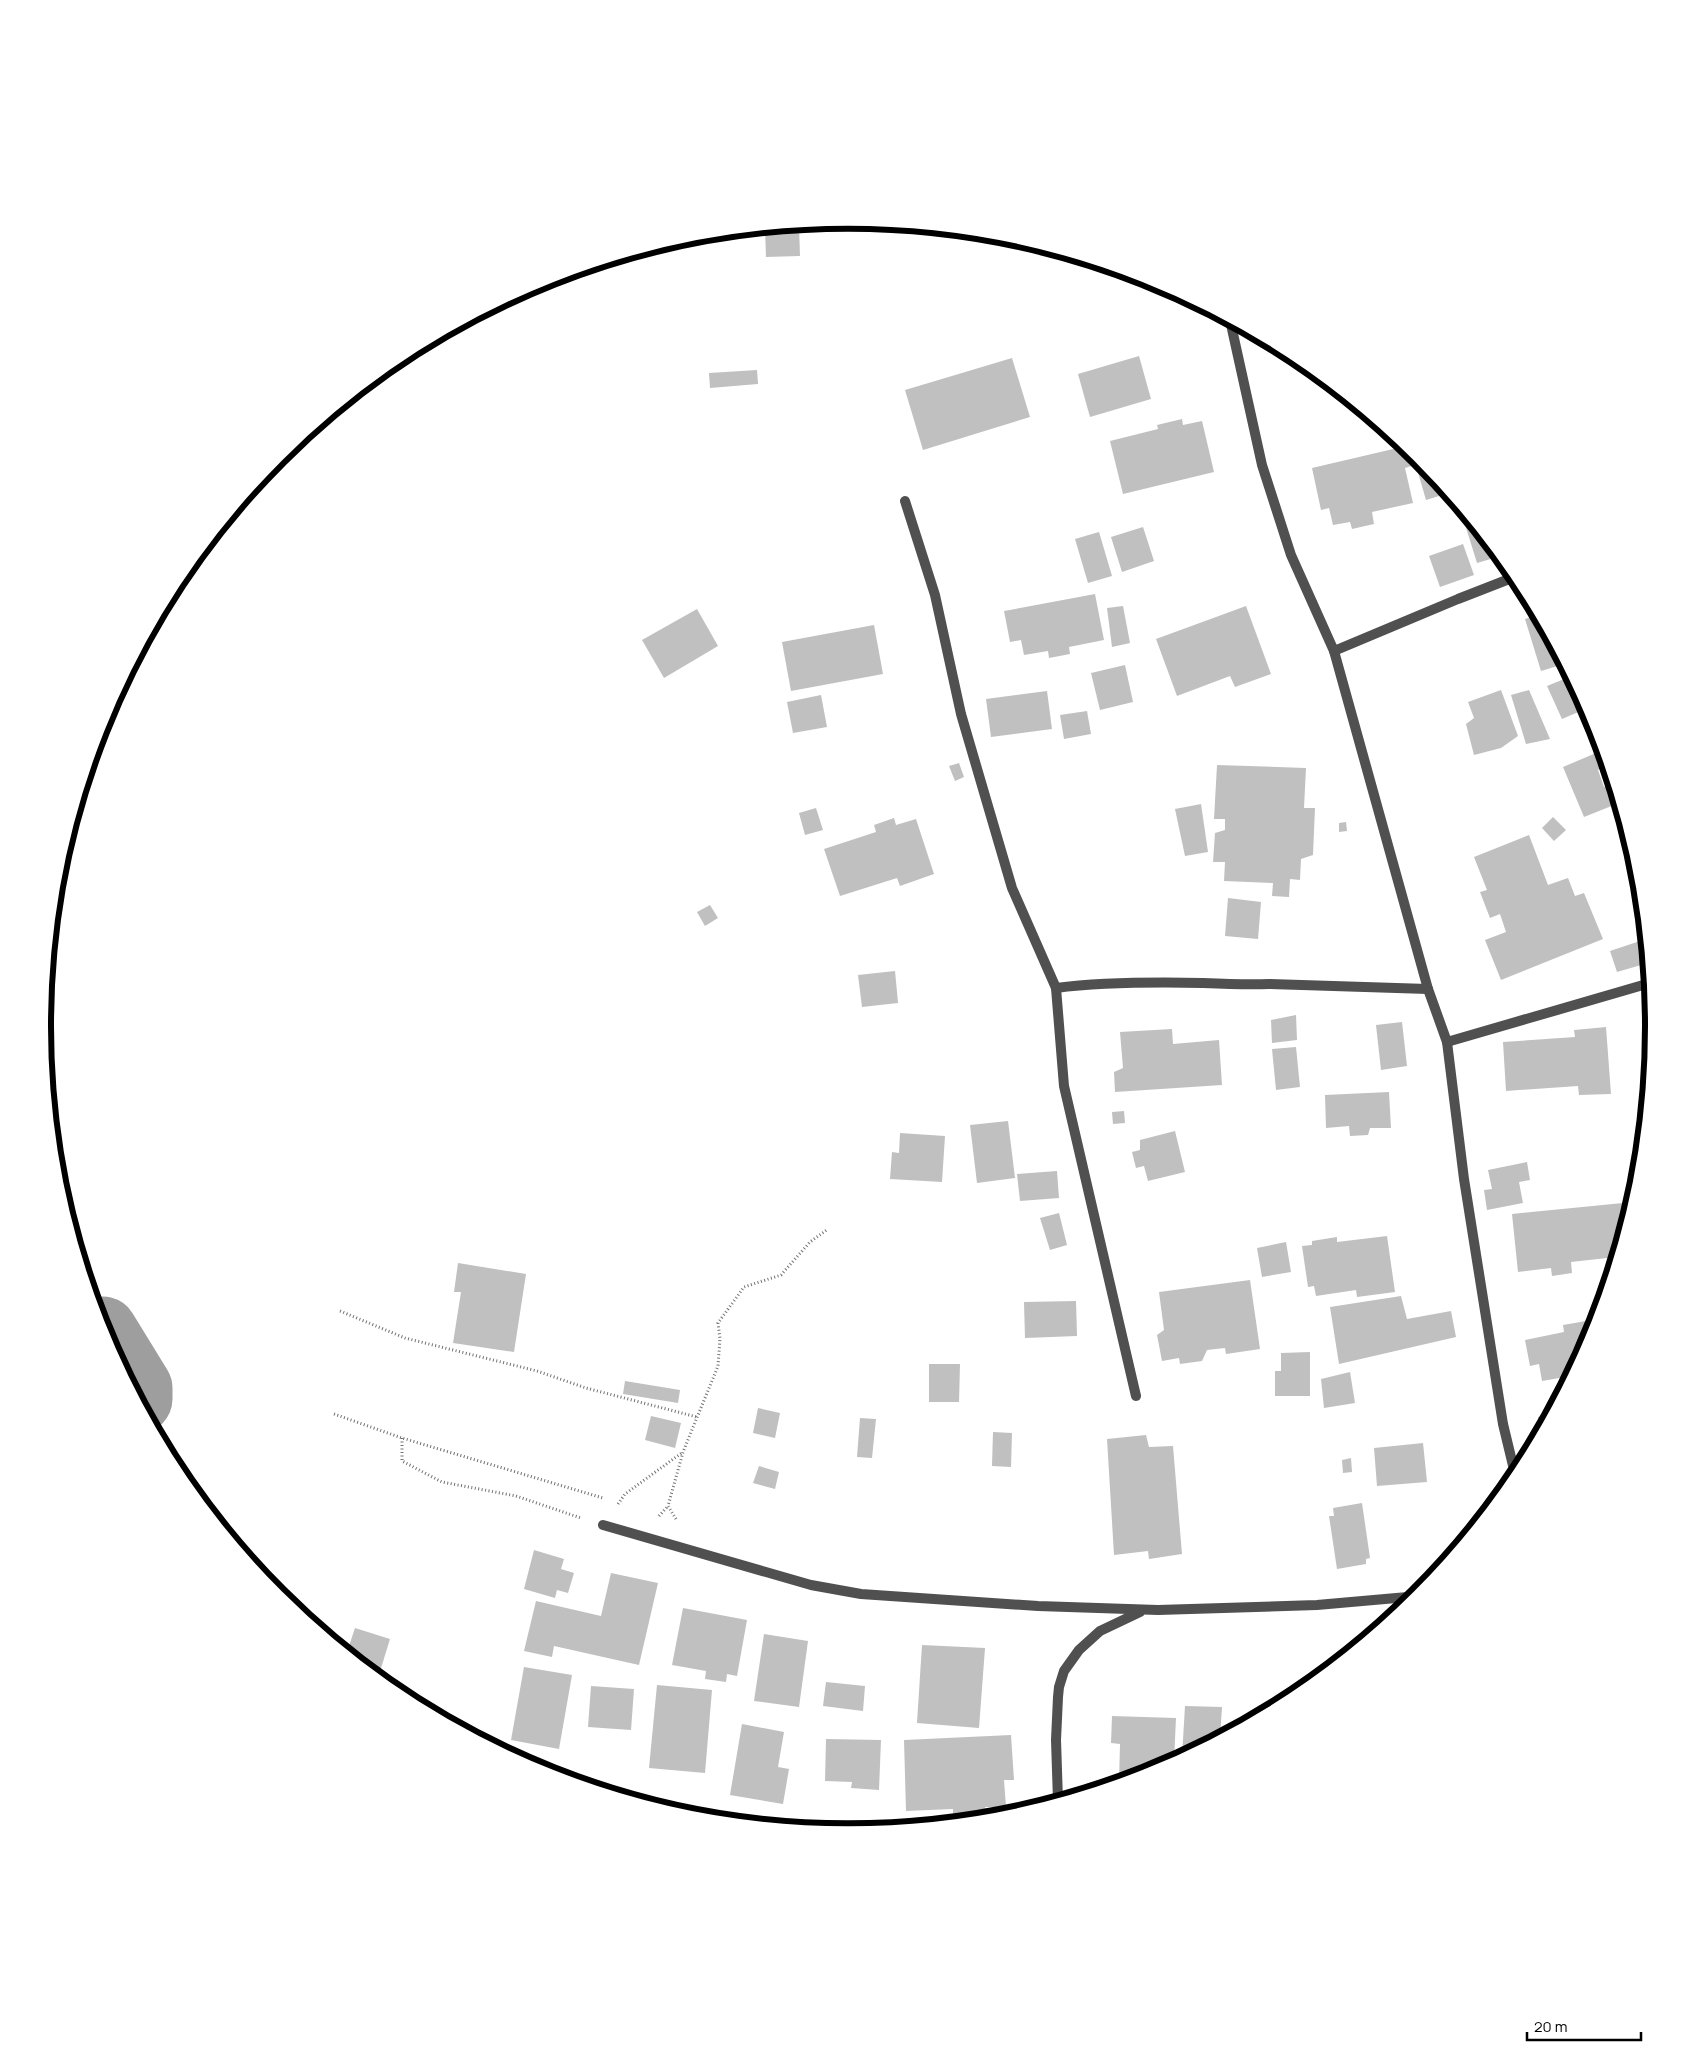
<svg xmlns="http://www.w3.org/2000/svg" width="1697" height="2052" viewBox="0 0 1697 2052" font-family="Manrope,sans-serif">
  <rect width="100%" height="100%" fill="#fff"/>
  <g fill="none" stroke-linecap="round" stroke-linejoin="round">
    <polyline stroke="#9e9e9e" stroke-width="69" points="103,1331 138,1388 138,1399"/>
  </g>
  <g fill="#c0c0c0">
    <polygon points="799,226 800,256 766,257 765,228"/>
    <polygon points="1080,258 1098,264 1080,265"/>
    <polygon points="1139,356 1151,399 1090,417 1078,374"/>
    <polygon points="1012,358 1030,417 923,450 905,390"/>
    <polygon points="757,370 758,384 710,388 709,373"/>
    <polygon points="1182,419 1183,425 1202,421 1214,472 1123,494 1110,441 1158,429 1157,425"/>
    <polygon points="1406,446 1411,450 1415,465 1405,468 1413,503 1372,512 1374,524 1352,529 1350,522 1333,525 1329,508 1321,510 1312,468"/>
    <polygon points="1426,466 1446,490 1449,493 1426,500 1417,469"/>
    <polygon points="1468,516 1495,549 1501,556 1477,563 1463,518"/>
    <polygon points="1143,527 1154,561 1122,572 1111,537"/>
    <polygon points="1099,532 1112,576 1088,583 1075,539"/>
    <polygon points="1463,544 1474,575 1440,587 1429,556"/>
    <polygon points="1095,594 1104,640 1069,647 1070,654 1049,658 1048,651 1024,655 1021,640 1010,642 1004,611"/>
    <polygon points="1123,606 1130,643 1112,647 1107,608"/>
    <polygon points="1246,606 1271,674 1235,687 1230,676 1177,696 1156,639"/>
    <polygon points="697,609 718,646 664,678 642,640"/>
    <polygon points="1538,615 1564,664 1541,671 1525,619"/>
    <polygon points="874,625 883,674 791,691 782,642"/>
    <polygon points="1125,665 1133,702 1100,710 1091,673"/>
    <polygon points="1569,677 1583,710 1562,719 1547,686"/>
    <polygon points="1501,690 1518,736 1501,748 1474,755 1466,724 1474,718 1468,702"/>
    <polygon points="1529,690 1550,739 1526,744 1511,695"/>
    <polygon points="1047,691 1052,729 991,737 986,699"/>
    <polygon points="821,695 827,727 793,733 787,702"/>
    <polygon points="1087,711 1091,734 1064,739 1060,715"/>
    <polygon points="1596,753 1602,767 1598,770 1604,787 1611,784 1619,803 1584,817 1563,767"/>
    <polygon points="959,763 964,777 955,781 949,766"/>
    <polygon points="1217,765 1306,768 1304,808 1315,808 1313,855 1301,859 1300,880 1290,879 1289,897 1272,896 1273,883 1224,881 1225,862 1213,862 1215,833 1225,830 1225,819 1214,819"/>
    <polygon points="1201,804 1208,852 1185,856 1175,809"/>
    <polygon points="816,808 823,830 805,835 799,813"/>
    <polygon points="1553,817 1566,830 1554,841 1542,828"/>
    <polygon points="894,818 896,825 916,819 934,874 900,886 897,878 840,896 824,849 876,832 874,825"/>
    <polygon points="1346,822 1347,831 1339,832 1339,823"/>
    <polygon points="1529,835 1548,885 1568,878 1575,896 1584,893 1603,939 1501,980 1485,940 1506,932 1500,914 1490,918 1480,892 1487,890 1474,857"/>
    <polygon points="1228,898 1261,902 1258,939 1225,936"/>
    <polygon points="710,905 718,918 705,926 697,912"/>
    <polygon points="1640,941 1648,963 1617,972 1610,951"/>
    <polygon points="895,971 898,1003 862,1007 858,975"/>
    <polygon points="1296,1015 1297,1040 1272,1043 1271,1020"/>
    <polygon points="1402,1022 1407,1066 1381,1070 1376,1025"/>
    <polygon points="1606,1027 1611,1094 1579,1095 1578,1086 1506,1091 1503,1042 1575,1037 1574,1030"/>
    <polygon points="1172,1029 1173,1044 1219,1040 1222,1085 1115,1092 1114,1072 1123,1068 1120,1032"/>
    <polygon points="1296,1047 1300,1087 1276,1090 1272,1049"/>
    <polygon points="1389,1092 1391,1128 1370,1128 1368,1135 1350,1136 1349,1126 1326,1128 1325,1095"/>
    <polygon points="1124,1111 1125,1123 1113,1124 1112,1112"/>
    <polygon points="1008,1121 1015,1178 977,1183 970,1125"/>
    <polygon points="1175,1131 1185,1172 1148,1181 1144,1166 1136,1168 1132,1152 1140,1150 1140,1140"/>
    <polygon points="900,1133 945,1136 942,1182 890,1179 892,1152 899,1153"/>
    <polygon points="1527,1162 1530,1180 1519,1182 1523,1203 1487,1210 1484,1190 1492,1189 1488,1170"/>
    <polygon points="1057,1171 1059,1198 1020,1201 1017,1174"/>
    <polygon points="1633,1202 1616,1257 1571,1262 1572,1273 1552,1276 1551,1268 1518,1272 1512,1214"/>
    <polygon points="1059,1213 1067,1245 1050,1250 1040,1218"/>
    <polygon points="1387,1236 1395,1292 1357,1297 1356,1290 1316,1296 1314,1286 1308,1287 1302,1246 1312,1245 1312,1241 1337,1237 1337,1242"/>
    <polygon points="1286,1242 1291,1272 1262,1277 1257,1248"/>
    <polygon points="458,1263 526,1274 514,1352 453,1343 461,1292 454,1292"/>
    <polygon points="1250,1280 1260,1349 1226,1354 1225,1348 1207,1350 1202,1361 1180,1364 1179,1358 1162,1361 1157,1335 1164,1330 1159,1292"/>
    <polygon points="1401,1296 1407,1319 1451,1311 1456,1337 1339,1364 1330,1307"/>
    <polygon points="1076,1301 1077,1336 1025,1338 1024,1302"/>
    <polygon points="1586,1321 1587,1326 1596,1324 1593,1335 1571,1376 1542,1381 1539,1364 1530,1366 1525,1340 1564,1332 1563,1325"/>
    <polygon points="1310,1352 1310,1396 1275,1396 1275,1371 1281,1371 1281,1353"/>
    <polygon points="929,1364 960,1364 959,1402 929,1402"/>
    <polygon points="1350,1372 1355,1403 1324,1408 1321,1379"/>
    <polygon points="625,1381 680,1390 678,1403 623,1394"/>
    <polygon points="758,1408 780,1413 775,1438 753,1433"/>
    <polygon points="1550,1415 1549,1418 1541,1432 1538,1417"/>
    <polygon points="651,1416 681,1423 675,1448 645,1440"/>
    <polygon points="860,1418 876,1419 872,1458 857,1457"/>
    <polygon points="993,1432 1012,1433 1011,1467 992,1466"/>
    <polygon points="1146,1435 1149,1447 1173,1446 1182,1554 1149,1559 1148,1551 1114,1555 1107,1439"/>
    <polygon points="1423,1443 1427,1482 1377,1486 1374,1448"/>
    <polygon points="1351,1458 1352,1472 1343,1473 1342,1460"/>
    <polygon points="759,1466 779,1472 775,1489 753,1483"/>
    <polygon points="1362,1503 1370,1558 1366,1559 1366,1564 1337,1569 1329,1516 1334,1516 1333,1508"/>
    <polygon points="534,1550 564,1559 561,1569 574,1573 568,1593 557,1590 555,1598 524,1589"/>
    <polygon points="611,1573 658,1583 639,1665 554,1646 552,1657 524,1651 536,1601 601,1616"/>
    <polygon points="683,1608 747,1620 737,1676 727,1674 726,1682 705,1679 706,1671 672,1665"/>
    <polygon points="355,1628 390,1639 378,1678 347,1652"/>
    <polygon points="764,1634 808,1641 799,1707 754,1701"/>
    <polygon points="922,1645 985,1648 979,1728 917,1723"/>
    <polygon points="524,1667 572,1675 559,1749 511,1740"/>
    <polygon points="826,1682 865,1686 863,1711 823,1706"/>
    <polygon points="657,1685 712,1690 705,1773 649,1768"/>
    <polygon points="591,1686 634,1689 631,1730 588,1727"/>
    <polygon points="1185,1706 1222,1707 1220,1737 1182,1757"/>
    <polygon points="1112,1716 1176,1718 1174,1761 1157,1771 1119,1782 1120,1744 1111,1743"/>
    <polygon points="742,1724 784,1732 778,1767 789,1769 783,1804 730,1795"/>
    <polygon points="1011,1735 1014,1780 1004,1780 1006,1807 985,1807 985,1817 953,1818 953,1809 906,1811 904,1740"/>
    <polygon points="826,1739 881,1740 879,1790 851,1788 852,1782 825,1781"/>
  </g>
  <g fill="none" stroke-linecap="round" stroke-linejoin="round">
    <g stroke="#727272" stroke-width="3" stroke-dasharray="1 2.5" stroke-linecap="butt">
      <polyline points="340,1311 405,1338 537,1371 586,1388 697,1417"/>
      <polyline points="334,1414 402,1438 603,1498"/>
      <polyline points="402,1438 402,1461 442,1482 516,1496 581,1518"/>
      <polyline points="618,1504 625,1494 683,1452"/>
      <polyline points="659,1516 668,1506"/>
      <polyline points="676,1519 668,1506 683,1452 718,1366 720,1339 718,1323 744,1287 781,1275 810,1242 828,1229"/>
    </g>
    <polyline stroke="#505050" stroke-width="10" points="1056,988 1064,1086 1136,1396"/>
    <g stroke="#505050" stroke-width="10">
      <polyline points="1230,320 1262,465 1291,555 1334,651 1428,989 1447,1042 1464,1179 1503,1424 1516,1478"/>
      <path d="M905 501 935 595 961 714 1012 888 1056 988C1104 982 1154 982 1203 983 1225 984 1247 985 1269 984L1428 989"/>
      <polyline points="1334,651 1458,599 1517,576"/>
      <polyline points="1447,1042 1650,983"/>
      <polyline points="603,1525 811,1585 861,1594 1038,1606 1158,1610 1317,1605 1419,1596"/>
      <polyline points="1058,1801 1056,1740 1058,1697 1059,1687 1064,1671 1079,1650 1100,1631 1140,1612"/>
    </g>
  </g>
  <path d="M0 0H1697V2052H0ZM51 1026a797 797 0 1 1 1594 0a797 797 0 1 1-1594 0Z" fill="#fff" fill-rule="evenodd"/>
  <path fill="none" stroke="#000" stroke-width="6" d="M51 1026a797 797 0 1 1 1594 0a797 797 0 1 1-1594 0Z"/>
  <path d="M1527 2032v8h114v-8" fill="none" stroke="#000000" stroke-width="2.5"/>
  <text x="1534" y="2032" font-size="15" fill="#000000" stroke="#ffffff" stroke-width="4" paint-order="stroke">20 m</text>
</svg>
